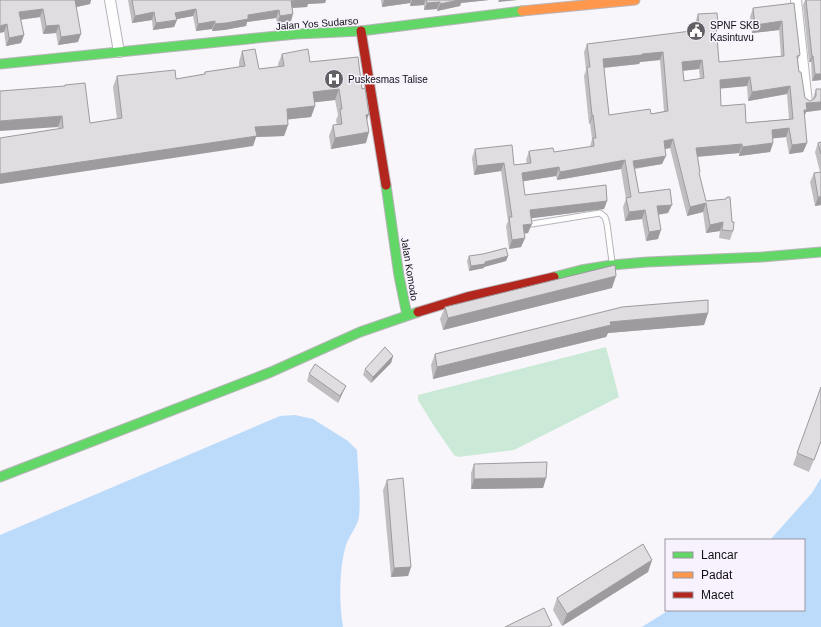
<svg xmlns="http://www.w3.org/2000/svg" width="821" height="627" viewBox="0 0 821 627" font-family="Arial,sans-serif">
  <rect width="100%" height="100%" fill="#f8f5fb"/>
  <polygon fill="#cbe9d7" points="606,347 619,397 514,450 458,457 454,455 434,426 418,400 418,395"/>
  <g fill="#bcdbfa">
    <path d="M295 415 313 419 348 441 357 450C358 471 361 495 359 517 357 527 349 536 346 545 339 568 339 604 343 627H0V535L280 416Z"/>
    <polygon points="821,478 821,627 642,627 669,610 804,610 804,540 770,540 812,493"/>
  </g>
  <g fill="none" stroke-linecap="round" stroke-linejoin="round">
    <g stroke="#b8b5ba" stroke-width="7">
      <polyline id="lane" points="532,224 600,213 605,217 607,224 612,262"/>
    </g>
    <g stroke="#b8b5ba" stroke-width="12">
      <g id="street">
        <polyline points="110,0 119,52"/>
        <polyline points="796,0 807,103"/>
      </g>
    </g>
    <g stroke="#b8b5ba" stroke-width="11">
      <g id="fast">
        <polyline points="0,64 297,34 361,31 522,11"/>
        <polyline points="386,185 399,276 407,315"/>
        <polyline points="554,277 581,270 612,265 647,262 762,257 821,252"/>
        <polyline points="0,477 271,372 360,332 418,312"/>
      </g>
    </g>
    <g stroke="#b8b5ba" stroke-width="11">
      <polyline id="slow" points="522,11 635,0"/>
    </g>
    <g stroke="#b8b5ba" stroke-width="11">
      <g id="jam">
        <polyline points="361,31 386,185"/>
        <polyline points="418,312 467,297 554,277"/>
      </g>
    </g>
    <use href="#lane" stroke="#fefefe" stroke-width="5"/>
    <use href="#street" stroke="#fefefe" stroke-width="10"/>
    <use href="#fast" stroke="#63d668" stroke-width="9"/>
    <use href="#slow" stroke="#ff974d" stroke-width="9"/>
    <use href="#jam" stroke="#b3261e" stroke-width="9"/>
  </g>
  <g fill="#c1bec2" fill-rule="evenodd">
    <polygon points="0,0 91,0 90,4 76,7 78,42 58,45 56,33 43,34 40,17 21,20 24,35 21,43 6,46"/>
    <polygon points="128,0 326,0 325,3 308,4 307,7 293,8 291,21 277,23 276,18 247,22 246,26 224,30 212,31 212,29 196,31 193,16 177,19 174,27 153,30 152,20 132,23"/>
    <polygon points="381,0 489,0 461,3 460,6 437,11 437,9 424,10 424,5 410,6 410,3 382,7"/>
    <polygon points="805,0 821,0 821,80 812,81 811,62 809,62 803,5"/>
    <path d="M794 3 800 55 798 60 799 72 805 98 810 101 813 100V98L816 89H821V110L806 112 804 117 807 143 803 152 789 154 786 137 773 138V143L770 152 739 156V153L698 157 699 175 706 201 726 199 727 197 733 231 730 240 719 238 720 231 706 233 703 212 687 216 670 148 665 149 662 164 635 169 639 193 668 213 658 215V239L646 241 642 219 625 221 623 207 626 199 621 169 557 180 556 176 523 181 525 195 607 201 604 209 531 218 528 233 524 234 525 238 521 247 509 249 506 226 508 221 501 171 474 175 472 158 475 149 514 165 527 164 526 160 529 151 554 152 590 147 592 139 590 123 589 124 584 76 586 70 584 52 587 44 695 31V23L698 14 718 25 716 30 719 62 781 56 779 30 752 33 750 17 753 8ZM660 60 664 111 651 114 609 115 604 68 639 64 640 62ZM699 69 700 79 684 81 683 71ZM747 86 748 101 787 94 789 119 746 123 721 106 720 88Z"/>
    <polygon points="242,51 259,69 278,67 278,64 282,54 310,62 362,89 367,120 366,143 331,149 329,136 333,125 337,125 336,120 338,115 335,100 314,102 315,106 311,117 288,119 288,125 284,136 256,137 253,146 58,128 65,85 90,123 117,119 113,87 117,76 176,79 204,74 205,72 239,67 239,62"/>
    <polygon points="821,142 821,205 815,206 810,182 814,173 820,172 815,152 818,143"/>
    <polygon points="469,256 508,256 506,261 484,267 484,268 469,271 467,261"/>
    <polygon points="612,288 443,330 440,319 445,307"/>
    <polygon points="708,313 704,325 608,333 606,337 433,379 431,365 435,354"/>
    <polygon points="393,356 391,363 371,383 363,375 365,369"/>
    <polygon points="309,374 346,386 343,392 338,403 307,381"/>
    <polygon points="821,387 821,442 809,472 793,465"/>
    <polygon points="474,464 546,478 543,488 471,489 471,473"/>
    <polygon points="387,480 411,567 408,576 391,577 383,490"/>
    <polygon points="652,560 648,572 562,626 553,610 557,598"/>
  </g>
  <g fill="#9d9b9e">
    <polygon points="75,0 91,0 90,4 72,8"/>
    <polygon points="303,0 326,0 325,3 308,4 307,7 289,8 291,1"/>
    <polygon points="384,0 411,0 410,3 382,7"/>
    <polygon points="412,0 425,0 424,5 410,6"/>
    <polygon points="459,0 489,0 461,3 460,6 437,11 440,4"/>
    <polygon points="499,0 518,0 498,2"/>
    <polygon points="440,2 437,9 424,10 427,3"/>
    <polygon points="43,9 40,17 16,20 19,12"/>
    <polygon points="196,9 193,16 172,20 175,13"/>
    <polygon points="279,10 276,18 247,22 246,26 224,30 212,31 215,24 248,15"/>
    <polygon points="154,12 152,20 132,23 135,16"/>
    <polygon points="293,14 291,21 277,23 280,16"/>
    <polygon points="177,20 174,27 153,30 156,23"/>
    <polygon points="215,21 212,29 196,31 198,24"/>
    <polygon points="782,21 779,30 752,33 755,25"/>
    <polygon points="7,24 4,32 0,33 0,26"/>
    <polygon points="59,25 56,33 43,34 46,26"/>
    <polygon points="81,34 78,42 58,45 61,37"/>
    <polygon points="24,35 21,43 6,46 9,38"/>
    <polygon points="663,52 660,60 640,62 639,64 600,68 603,59 642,54"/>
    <polygon points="812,56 813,56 811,62 809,62"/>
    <polygon points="702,60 699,69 679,71 682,62"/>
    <polygon points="815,74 821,74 821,80 812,81"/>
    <polygon points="750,77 747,86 717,89 720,80"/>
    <polygon points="790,86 787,94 748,101 752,92"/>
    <polygon points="339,89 335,100 309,103 313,92"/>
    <polygon points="821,102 821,110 806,112 804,118 801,118 806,103"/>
    <polygon points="315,106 311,117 283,120 287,109"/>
    <polygon points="369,114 365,125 366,115"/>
    <polygon points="592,115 593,115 590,123 589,124"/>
    <polygon points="62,116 58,127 0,131 0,121"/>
    <polygon points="288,125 284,136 256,137 253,146 0,184 0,174 255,127"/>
    <polygon points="789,128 786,137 768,139 772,130"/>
    <polygon points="369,132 366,143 331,149 335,138"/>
    <polygon points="673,139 670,148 660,150 664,141"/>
    <polygon points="773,143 770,152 739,156 742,147"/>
    <polygon points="807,143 803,152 789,154 792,145"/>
    <polygon points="742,144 739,153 693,157 696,148"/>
    <polygon points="666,156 662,164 630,169 633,161"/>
    <polygon points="625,160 621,169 557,180 560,172"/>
    <polygon points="504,163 501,171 474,175 477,166"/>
    <polygon points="559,167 556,176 519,182 522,173"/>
    <polygon points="818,197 821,197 821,205 815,206"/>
    <polygon points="607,201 604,209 526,219 530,210"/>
    <polygon points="706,203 703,212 687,216 690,207"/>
    <polygon points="672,205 668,213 654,215 657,206"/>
    <polygon points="645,210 642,219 625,221 629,212"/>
    <polygon points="723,222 720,231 706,233 710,225"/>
    <polygon points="532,224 528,233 520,234 523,225"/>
    <polygon points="661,230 658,239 646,241 649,232"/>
    <polygon points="525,238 521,247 509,249 512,240"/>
    <polygon points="508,256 506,261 484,267 484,268 469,271 471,266"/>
    <polygon points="616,276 612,288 443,330 448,318"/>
    <polygon points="708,313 704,325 608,333 606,337 433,379 437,367 610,322"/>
    <polygon points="393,356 391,363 371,383 373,377"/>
    <polygon points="346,386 343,392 338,403 340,396"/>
    <polygon points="546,478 543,488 471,489 474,479"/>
    <polygon points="652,560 648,572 562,626 567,614"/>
    <polygon points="411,567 408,576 391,577 394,568"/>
  </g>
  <g fill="#e0dde1" stroke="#9d9b9e" fill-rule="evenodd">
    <polygon points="0,0 75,0 81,34 61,37 59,25 46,26 43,9 19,12 24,35 9,38 7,24 0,26"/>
    <polygon points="132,0 303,0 291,1 293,14 280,16 279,10 248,15 248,19 226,23 215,24 215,21 198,24 196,9 175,13 177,20 156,23 154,12 135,16"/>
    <polygon points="426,0 459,0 440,4 440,2 427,3"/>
    <polygon points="806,0 821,0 821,74 815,74 813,56 812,56"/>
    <path d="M794 3 800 55 797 56 799 72H801L805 98 810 101 814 99 816 96V89H821V102L806 103 807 110H804L807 143 792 145 789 128 772 130 773 143 742 147V144L696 148 700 172 699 173 706 201 726 199 727 197H730L732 222H734L733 231 722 230 723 222 710 225 706 203 690 207 673 139 664 141 666 156 633 161 639 193 670 189 672 205 657 206 661 230 649 232 645 210 629 212 626 198 631 197 625 160 560 172 559 167 522 173 525 195 606 185 607 201 530 210 532 224 523 225 525 238 512 240 509 217H512L504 163 477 166 475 149 512 145 514 165 531 163 529 151 553 148 554 152 594 146 593 138H596L593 115H592L587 67H590L587 44 699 30 698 14 717 13 718 25H716L719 62 784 56 782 21 755 25 753 8ZM663 52 668 111 651 114 650 109 609 115 603 59 642 55V54ZM702 60 704 78 684 81 682 62ZM750 77 752 92 790 86 793 119 746 123 745 104 721 106 720 80Z"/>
    <polygon points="255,49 259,69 284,66 282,54 308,49 310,62 358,57 362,89 365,88 369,114 366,115 369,132 335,138 333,125 342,124 340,109 342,109 339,89 313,92 315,106 287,109 288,125 255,127 257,136 0,174 0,138 63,128 62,116 0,121 0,91 65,86 65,85 85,83 90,123 122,118 117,76 175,70 176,79 205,74 205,72 245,66 242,51"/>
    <polygon points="821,142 821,154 818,143"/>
    <polygon points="821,172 821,197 818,197 814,173"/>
    <polygon points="506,248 508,256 485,262 485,264 471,266 469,256 483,254"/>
    <polygon points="615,265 616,276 448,318 445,307"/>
    <polygon points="708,300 708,313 610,322 611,325 437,367 435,354 622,307"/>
    <polygon points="385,347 393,356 373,377 365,369"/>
    <polygon points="315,364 346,386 340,396 309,374"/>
    <polygon points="821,387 821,441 814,460 797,453"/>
    <polygon points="547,462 546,478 474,479 474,464"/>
    <polygon points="403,478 411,567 394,568 387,480"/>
    <polygon points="643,544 652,560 567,614 557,598"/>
    <polygon points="544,608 552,625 548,627 505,627"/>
  </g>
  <defs>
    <g id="civic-disc" transform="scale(1)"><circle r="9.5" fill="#626064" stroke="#f7f2fe"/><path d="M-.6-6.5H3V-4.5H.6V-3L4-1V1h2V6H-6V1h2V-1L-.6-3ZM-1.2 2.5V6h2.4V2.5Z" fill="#fff"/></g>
    <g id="hospital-disc" transform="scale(1)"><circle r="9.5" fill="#626064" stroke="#f7f2fe"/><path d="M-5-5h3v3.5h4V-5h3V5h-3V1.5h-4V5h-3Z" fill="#fff"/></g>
  </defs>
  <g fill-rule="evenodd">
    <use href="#civic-disc" x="696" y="31"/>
    <use href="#hospital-disc" x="334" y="79"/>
  </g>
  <g text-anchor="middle" stroke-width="3" stroke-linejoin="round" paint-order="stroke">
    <g font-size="10" fill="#110f13" stroke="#f7f2fe">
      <text transform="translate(317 23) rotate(-4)" y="4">Jalan Yos Sudarso</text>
      <text transform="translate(410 269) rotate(81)" y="4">Jalan Komodo</text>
    </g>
    <g font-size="10" fill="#110f13" stroke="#f7f2fe" text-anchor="start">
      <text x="710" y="29">SPNF SKB<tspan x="710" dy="12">Kasintuvu</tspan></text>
      <text x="348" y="83">Puskesmas Talise</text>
    </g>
  </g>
  <rect x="665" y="539" width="140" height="72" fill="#f7f2fe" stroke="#9b97a0"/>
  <rect x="673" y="552" width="20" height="6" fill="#63d668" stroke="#9b97a0"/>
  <text x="701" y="559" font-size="12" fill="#110f13">Lancar</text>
  <rect x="673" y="572" width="20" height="6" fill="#ff974d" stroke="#9b97a0"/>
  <text x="701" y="579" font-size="12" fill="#110f13">Padat</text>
  <rect x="673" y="592" width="20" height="6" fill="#b3261e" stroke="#9b97a0"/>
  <text x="701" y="599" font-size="12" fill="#110f13">Macet</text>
</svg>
